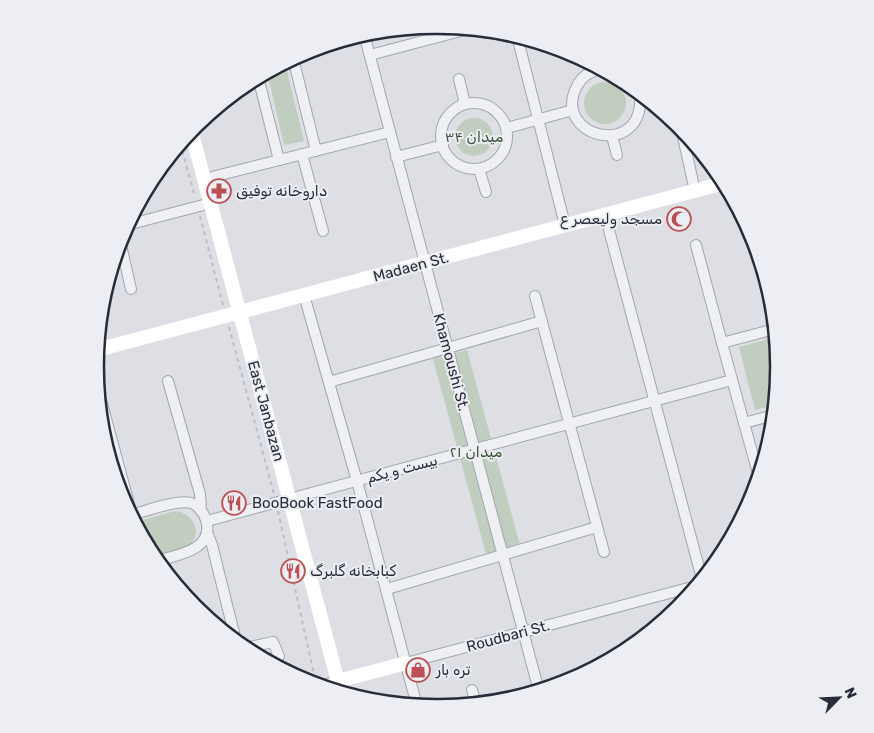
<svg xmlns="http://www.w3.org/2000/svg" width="874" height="733" viewBox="0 0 874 733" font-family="Rubik,'Noto Sans Arabic',sans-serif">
  <rect width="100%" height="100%" fill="#dddfe5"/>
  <g fill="#c1cebf">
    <polygon points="285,63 304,141 284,145 267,72"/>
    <circle cx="605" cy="103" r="21"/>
    <circle cx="474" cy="137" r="19"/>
    <polygon points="776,337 778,367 775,405 755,410 739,347"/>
    <polygon points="467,350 520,545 486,554 433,359"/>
    <path d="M175 511C193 512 205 535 187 547 179 553 164 554 154 557L135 522Z"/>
  </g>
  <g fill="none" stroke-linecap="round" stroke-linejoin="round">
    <g stroke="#a3a6ae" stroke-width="12">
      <g id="street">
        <polyline points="364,34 539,691"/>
        <polyline points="517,36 565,225"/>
        <polyline points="370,55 472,28"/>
        <polyline points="293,58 316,151"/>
        <path d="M601 69C590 71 582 76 577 86 550 137 646 162 640 93"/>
        <polyline points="258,77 279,160"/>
        <polyline points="459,79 465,104"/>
        <circle cx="474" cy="136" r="33"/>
        <polyline points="507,128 573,110"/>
        <polyline points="681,128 695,191"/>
        <polyline points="612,136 617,155"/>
        <polyline points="302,154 323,231"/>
        <polyline points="396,157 443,145"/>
        <polyline points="479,169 486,192"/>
        <polyline points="204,179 390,132"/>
        <polyline points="605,215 702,579"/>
        <polyline points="127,225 211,203"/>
        <polyline points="120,241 131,289"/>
        <polyline points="696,245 722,343"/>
        <polyline points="304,295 357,481 417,706"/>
        <polyline points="535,296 604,552"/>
        <polyline points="168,381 200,494 201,511"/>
        <polyline points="329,382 542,321"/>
        <polyline points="101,400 132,515"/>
        <polyline points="774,415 744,423 722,343 775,329"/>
        <polyline points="744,423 759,477"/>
        <path d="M131 515C146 511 178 499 191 503 198 505 204 513 206 520 215 550 177 555 157 561"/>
        <polyline points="207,521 732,380"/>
        <polyline points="207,532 212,545 236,641"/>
        <polyline points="387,589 597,527"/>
        <polyline points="245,648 273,642 279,656"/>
        <polyline points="272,659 273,664"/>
        <polyline points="406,663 696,586"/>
        <polyline points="320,686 338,681"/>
        <polyline points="472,690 476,704"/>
      </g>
    </g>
    <g stroke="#bbbdc3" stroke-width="2" stroke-dasharray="4 4" stroke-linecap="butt">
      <polyline points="180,143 195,197"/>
      <polyline points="200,216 223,305"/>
      <polyline points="229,327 274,494"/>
      <polyline points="278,511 315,679"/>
    </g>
    <use href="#street" stroke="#eff0f4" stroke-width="10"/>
    <g stroke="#fff" stroke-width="14">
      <polyline points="191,130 341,693"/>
      <polyline points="97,350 724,183"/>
      <polyline points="338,681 406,663"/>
    </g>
  </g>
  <defs>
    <g id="pharmacy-ring" transform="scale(1.25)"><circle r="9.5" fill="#eceef3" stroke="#bc4f53" stroke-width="1.5"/><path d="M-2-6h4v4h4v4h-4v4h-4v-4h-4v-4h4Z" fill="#bc4f53"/></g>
    <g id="mosque-ring" transform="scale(1.25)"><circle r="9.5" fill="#eceef3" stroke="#bc4f53" stroke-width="1.5"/><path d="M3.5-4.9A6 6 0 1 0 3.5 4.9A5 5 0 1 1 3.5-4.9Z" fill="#bc4f53"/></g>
    <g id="restaurant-ring" transform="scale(1.25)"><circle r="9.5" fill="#eceef3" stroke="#bc4f53" stroke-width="1.5"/><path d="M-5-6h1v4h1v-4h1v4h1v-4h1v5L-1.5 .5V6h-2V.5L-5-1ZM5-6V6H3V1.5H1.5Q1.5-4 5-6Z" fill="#bc4f53"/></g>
    <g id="shop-ring" transform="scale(1.25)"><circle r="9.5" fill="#eceef3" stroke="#bc4f53" stroke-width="1.5"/><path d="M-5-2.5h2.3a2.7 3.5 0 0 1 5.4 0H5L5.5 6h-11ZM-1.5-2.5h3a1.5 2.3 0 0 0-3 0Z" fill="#bc4f53"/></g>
  </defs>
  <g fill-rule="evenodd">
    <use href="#pharmacy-ring" x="219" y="191"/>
    <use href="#mosque-ring" x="679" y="219"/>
    <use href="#restaurant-ring" x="234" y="503"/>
    <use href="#restaurant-ring" x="293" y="571"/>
    <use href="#shop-ring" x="418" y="670"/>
  </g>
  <g text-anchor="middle" stroke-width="4" stroke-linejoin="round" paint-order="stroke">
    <g font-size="15" fill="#395337" stroke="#eceef3">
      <text x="474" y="142">میدان ۳۴</text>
      <text x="476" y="457">میدان ۲۱</text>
    </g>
    <g font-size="15" fill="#282c39" stroke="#eceef3" text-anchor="start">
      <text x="236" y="196">داروخانه توفیق</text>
      <text x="662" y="224" text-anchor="end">مسجد ولیعصر ع</text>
      <text x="252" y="508">BooBook FastFood</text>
      <text x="310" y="576">کبابخانه گلبرگ</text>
      <text x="436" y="675">تره بار</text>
    </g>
    <g font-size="15" fill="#282c39" stroke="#eceef3">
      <text transform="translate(411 267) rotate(-15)" y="5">Madaen St.</text>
      <text transform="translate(451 362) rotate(75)" y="5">Khamoushi St.</text>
      <text transform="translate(266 411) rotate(75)" y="5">East Janbazan</text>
      <text transform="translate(402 469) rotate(-15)" y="5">بیست و یکم</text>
      <text transform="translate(508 636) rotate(-15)" y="5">Roudbari St.</text>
    </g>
  </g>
  <path d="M0 0H874V733H0ZM436 34H438A332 332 0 0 1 770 366V367A332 332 0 0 1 438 699H436A332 332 0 0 1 104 367V366A332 332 0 0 1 436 34Z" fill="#eceef3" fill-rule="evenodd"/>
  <path fill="none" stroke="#282c39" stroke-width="2.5" d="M436 34H438A332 332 0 0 1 770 366V367A332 332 0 0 1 438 699H436A332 332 0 0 1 104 367V366A332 332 0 0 1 436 34Z"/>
  <g transform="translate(839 698) rotate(66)" stroke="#eceef3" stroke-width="4" paint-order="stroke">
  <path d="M0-4L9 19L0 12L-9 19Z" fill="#282c39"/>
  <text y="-8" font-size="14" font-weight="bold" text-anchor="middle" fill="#282c39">N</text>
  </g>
</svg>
